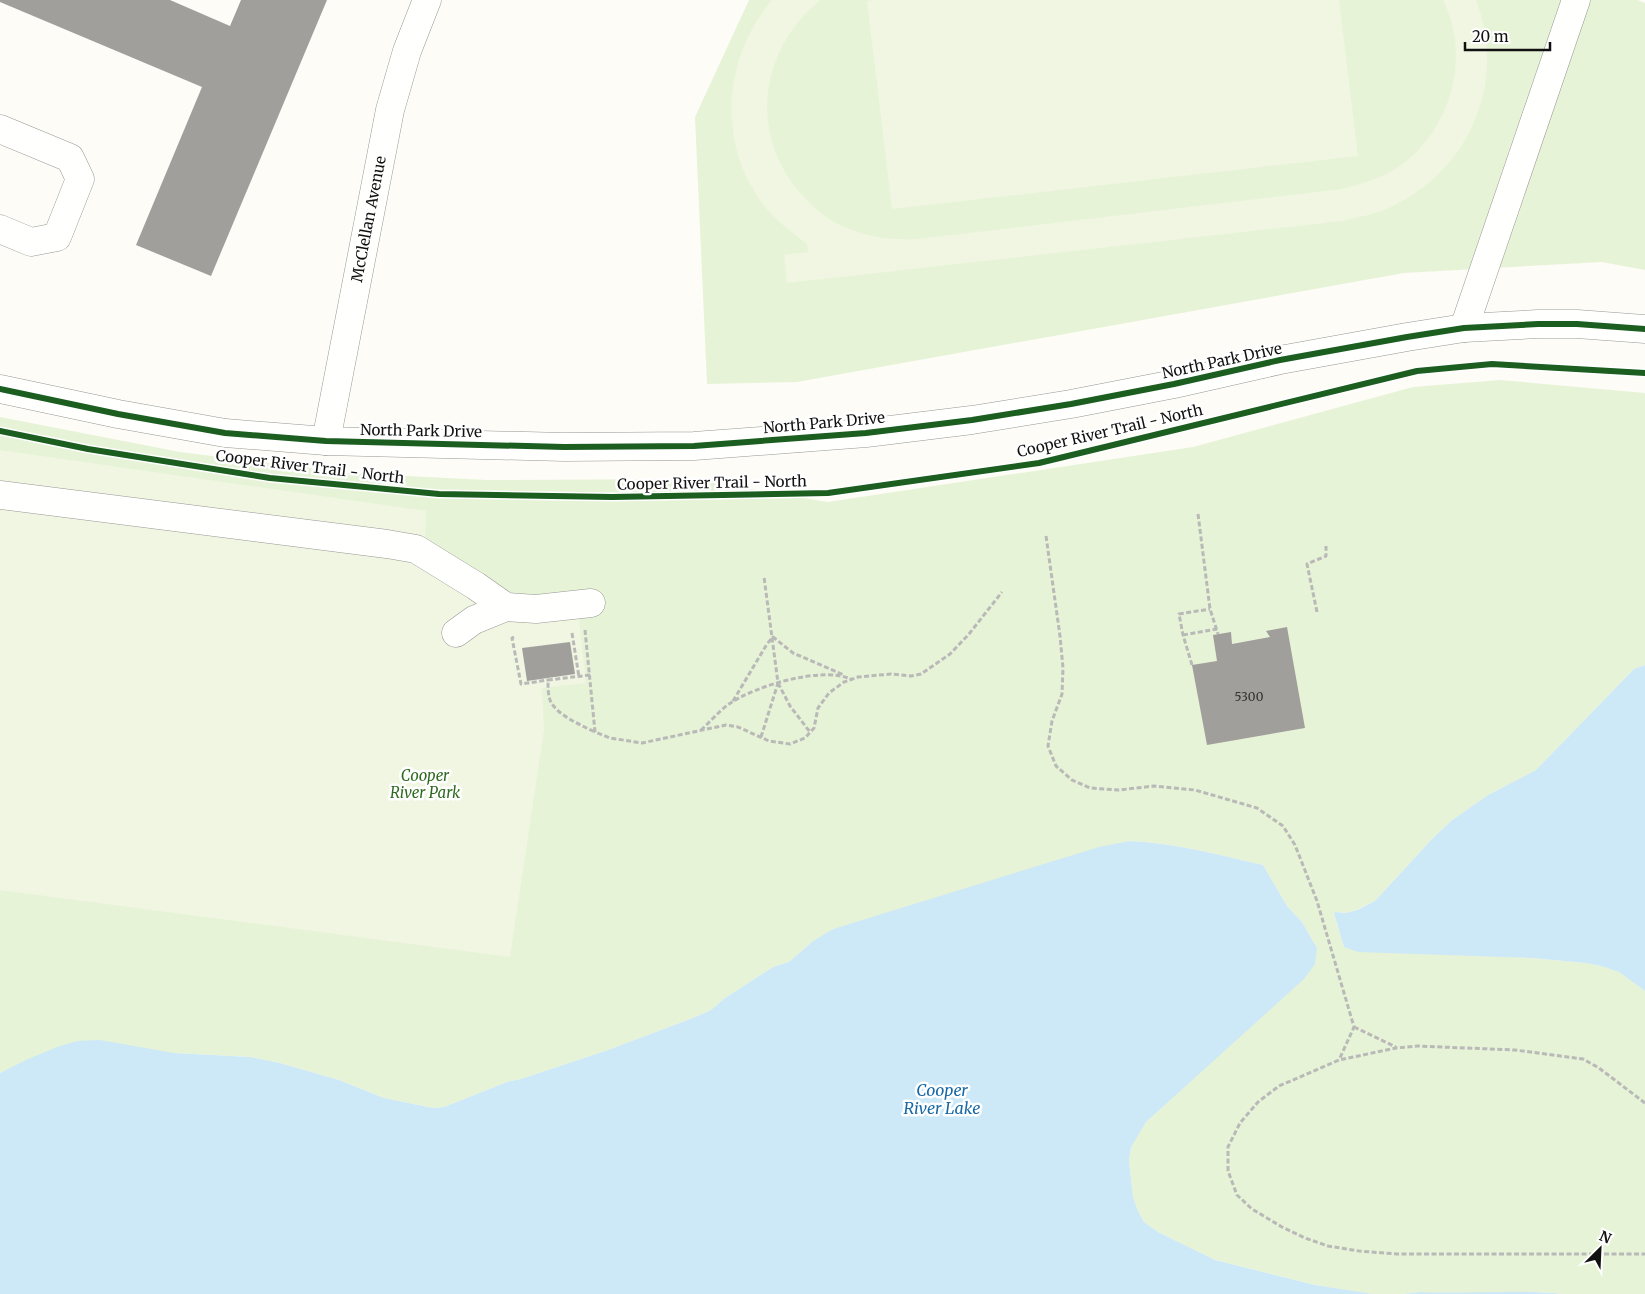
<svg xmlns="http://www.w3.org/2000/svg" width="1645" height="1294" viewBox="0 0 1645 1294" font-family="Merriweather,serif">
  <rect width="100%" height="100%" fill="#fdfcf7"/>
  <g fill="#e7f3d7">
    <polygon points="749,0 1638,0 1645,3 1645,270 1602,262 1404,273 797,382 707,384 695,117"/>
    <path d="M1500 380 1645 393V665L1634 669 1536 770 1488 795 1451 821 1432 839 1375 901 1356 910 1345 913 1335 912 1334 915 1344 947 1532 958 1586 963 1601 966 1619 972 1645 991V1294H1563L1541 1292 1444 1294 1420 1292 1402 1294H1371L1315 1285 1215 1260 1158 1232 1144 1222 1138 1211 1133 1197 1129 1161 1131 1147 1136 1136 1146 1122 1223 1051 1317 948 1302 922 1287 906 1263 865C1219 855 1175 843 1130 841L833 929 813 941 789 962 773 967 725 998 711 1010 693 1018 608 1050 521 1079 507 1082 444 1107 433 1108 384 1098 339 1080 280 1063 250 1057 174 1053 5 1071 0 1073V417L180 452 348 473 487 480 691 479 828 502 1193 447 1413 387Z"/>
  </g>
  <g fill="#f0f6e1">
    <path d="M772 0H820C762 48 748 128 797 189 810 205 828 221 847 228 870 238 893 240 918 239L1341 189C1365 183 1389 176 1408 160 1453 121 1470 55 1443 0H1476C1507 81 1471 168 1393 206 1378 214 1359 217 1342 221L787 283 784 255 808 252 807 244C793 233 779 223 767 209 716 148 722 59 772 0Z"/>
    <polygon points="875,0 1339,0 1358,156 892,209 867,1"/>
    <polygon points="0,450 426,511 425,543 504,597 576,593 586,683 542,688 544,730 510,957 0,890"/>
  </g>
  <g fill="#cde8f7">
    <polygon points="1645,665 1645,991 1619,972 1601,966 1586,963 1532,958 1358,952 1344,947 1334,914 1335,912 1345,913 1357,910 1375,901 1432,839 1451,821 1488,795 1536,770 1634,669"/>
    <path d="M1130 841C1175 843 1219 855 1263 865L1287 906 1302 922 1317 948 1315 964 1304 979 1146 1122 1131 1147 1129 1161 1133 1197 1138 1211 1144 1222 1158 1232 1215 1260 1315 1285 1373 1294H0V1073L26 1060 57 1047 77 1041 100 1040 174 1053 250 1057 280 1063 339 1080 384 1098 433 1108 444 1107 507 1082 521 1079 608 1050 693 1018 711 1010 725 998 773 967 789 962 813 941 833 929 1099 847Z"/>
    <path d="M1420 1292C1467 1294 1515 1289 1563 1294H1402Z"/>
  </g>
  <g fill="#a19f9c">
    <polygon points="0,0 170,0 230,26 241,0 327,0 211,276 136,245 202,87 0,2"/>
    <polygon points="1287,627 1305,728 1207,745 1192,665 1217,661 1213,635 1231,632 1232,644 1270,637 1266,631"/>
    <polygon points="570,642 575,674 527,681 522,648"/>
  </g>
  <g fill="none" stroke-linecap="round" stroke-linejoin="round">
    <g stroke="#979795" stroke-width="29">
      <g id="minor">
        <polyline points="0,129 70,158 80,179 57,237 31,242 0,229"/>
        <polyline points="1464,328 1576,0"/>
        <polyline points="0,389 118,414 225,433 326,441 564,447 694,446 866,433 972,420 1071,404 1174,384 1280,360 1407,337 1464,328 1538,324 1577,324 1645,329"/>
        <path id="s1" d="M326 441 390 110 407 51 427 0"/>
        <polyline points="0,495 387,544 416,549 476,586 506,607 536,609 591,603"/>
        <polyline points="456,633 474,620 506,607"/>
      </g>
    </g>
    <g stroke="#b9b9b8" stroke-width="3" stroke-dasharray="5 2.5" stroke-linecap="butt">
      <polyline points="1198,514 1210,609 1218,634"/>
      <polyline points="1046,536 1060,636 1063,668 1062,694 1052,721 1048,746 1056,766 1072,780 1090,788 1119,790 1154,786 1195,790 1257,808 1283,826 1295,845 1317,901 1354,1027 1339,1060"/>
      <polyline points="1317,612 1307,564 1326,556 1326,546"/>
      <polyline points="585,630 595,732 610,738 642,743 726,725 738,727 769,741 790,744 805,738 814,728 818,708 829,693 844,682 858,677 891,674 911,676 921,674 950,654 969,634 1002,592"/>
      <polyline points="572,633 579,677"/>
      <polyline points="1183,635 1217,629"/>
      <polyline points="514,637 512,638 521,684 548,680"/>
      <polyline points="1192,665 1183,635 1179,614 1210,609"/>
      <path d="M590 675 548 680C548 687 548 694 550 700 556 715 581 725 595 732"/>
      <polyline points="778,683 790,706 810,732"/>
      <polyline points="733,701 767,644 773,637 793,653 844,675"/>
      <path d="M701 730C710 722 719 711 729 704 755 686 821 666 851 679"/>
      <polyline points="761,737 778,683 764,577"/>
      <polyline points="1354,1027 1396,1047"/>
      <polyline points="1645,1103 1599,1068 1583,1059 1515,1050 1417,1046 1396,1048 1339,1060 1279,1086 1258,1102 1240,1123 1228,1147 1228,1171 1237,1195 1252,1209 1282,1227 1305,1238 1328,1246 1359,1251 1397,1254 1645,1254"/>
    </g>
    <use href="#minor" stroke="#fffffe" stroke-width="28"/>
    <g stroke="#fff" stroke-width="9">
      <g id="cycleway">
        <polyline points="0,389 118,414 225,433 326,441 564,447 694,446 866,433 972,420 1071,404 1174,384 1280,360 1407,337 1464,328 1538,324 1577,324 1645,329"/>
        <polyline points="0,431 88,449 270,478 439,494 612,497 828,493 1039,463 1417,371 1492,364 1645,373"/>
      </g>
    </g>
    <use href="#cycleway" stroke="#1b5e20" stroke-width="6"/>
  </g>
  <g text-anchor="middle" stroke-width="5" stroke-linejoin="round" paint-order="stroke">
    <g font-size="12" fill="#353434">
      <text x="1249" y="701">5300</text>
    </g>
    <g font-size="15" fill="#111" stroke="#fff">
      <text dy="5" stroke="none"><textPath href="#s1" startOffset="226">McClellan Avenue</textPath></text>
      <text transform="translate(1222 361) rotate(-12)" y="5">North Park Drive</text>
      <text transform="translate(824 423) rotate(-5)" y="5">North Park Drive</text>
      <text transform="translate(421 431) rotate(1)" y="5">North Park Drive</text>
      <text transform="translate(1110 431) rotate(-13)" y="5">Cooper River Trail - North</text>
      <text transform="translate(310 467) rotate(7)" y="5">Cooper River Trail - North</text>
      <text transform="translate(712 483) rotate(-1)" y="5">Cooper River Trail - North</text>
    </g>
    <g font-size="15" font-style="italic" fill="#2f6b1f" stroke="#fff">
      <text x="425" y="781">Cooper<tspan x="425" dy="17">River Park</tspan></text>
    </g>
    <g font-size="16" font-style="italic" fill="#1768a6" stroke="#fff">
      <text x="942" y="1096">Cooper<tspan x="942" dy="18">River Lake</tspan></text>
    </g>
  </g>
  <g transform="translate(1600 1249) rotate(24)" stroke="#ffffff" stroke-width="4" paint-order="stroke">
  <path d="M0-4L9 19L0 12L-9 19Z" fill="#111111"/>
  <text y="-8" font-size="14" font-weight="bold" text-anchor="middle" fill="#111111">N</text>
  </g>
  <path d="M1465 42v8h85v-8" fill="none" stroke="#111111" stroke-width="2.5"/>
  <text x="1472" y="42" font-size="15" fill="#111111" stroke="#ffffff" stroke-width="4" paint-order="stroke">20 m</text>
</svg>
